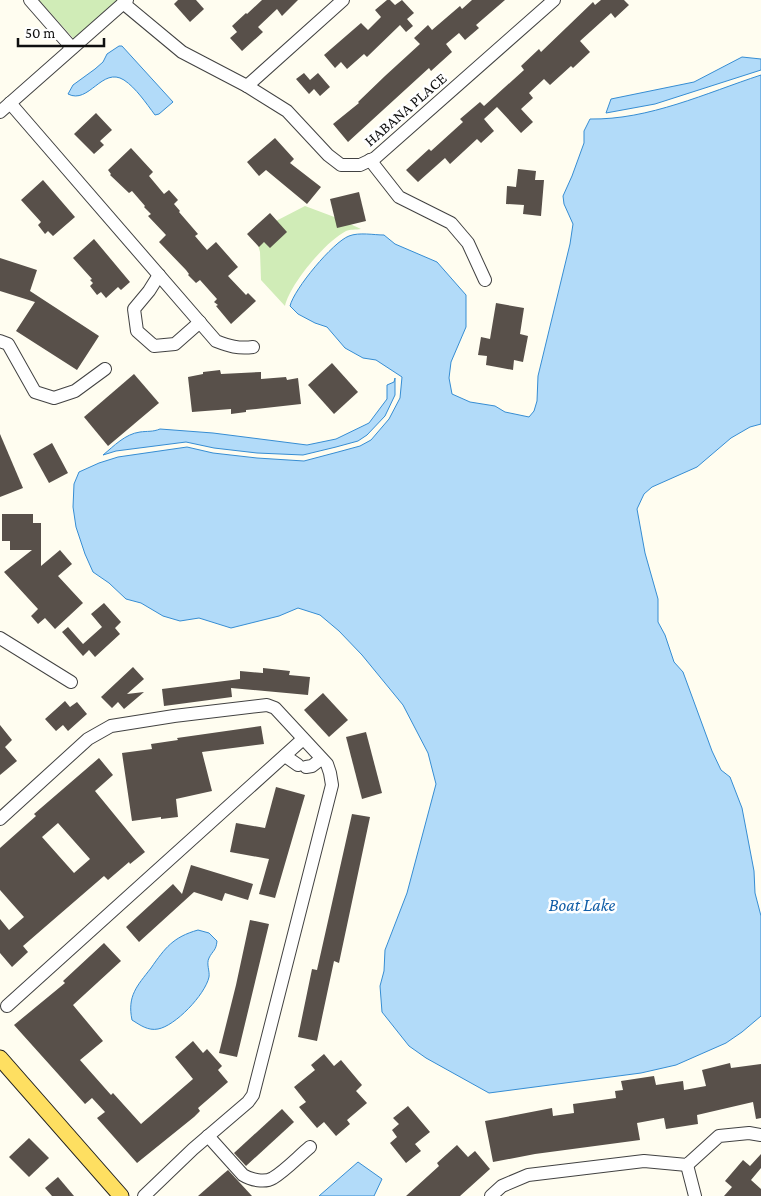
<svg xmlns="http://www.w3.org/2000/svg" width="761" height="1196" viewBox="0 0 761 1196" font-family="'Crimson Pro',serif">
  <rect width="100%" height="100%" fill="#fffdf0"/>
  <g fill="#d0ecb7">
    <polygon points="39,0 119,0 74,39"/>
    <path d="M305 206 337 218 361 229C356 230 350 229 346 231 325 242 290 284 285 306L261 280 260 252 258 245 274 222Z"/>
  </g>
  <g fill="#b2dbf9" stroke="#368dd3">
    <path d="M119 46H122L173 102 159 114 155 115C146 103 136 88 124 80 102 66 89 105 68 94L73 85 95 69 103 62 107 54Z"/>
    <polygon points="742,57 761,59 761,70 655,104 606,113 611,99 694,82"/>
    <path d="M761 75V424L750 427 731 438 697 467 652 487 644 494 637 509 645 553 658 599V622L665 635 674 662 683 672 712 751 721 770 730 777 742 808 754 871 755 893 761 916V1016L742 1032 726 1043 676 1065 641 1073 489 1093 426 1058 409 1046 382 1012 380 986 384 971 385 950 407 893 436 784 428 753 403 705 362 655 339 631 320 615 298 608 279 616 231 628 199 618 180 621 163 616 141 603 126 599 109 583 93 572 85 554 76 527 73 507 74 484 79 472 99 463 118 457 187 447 213 453 257 458 304 461 338 452 360 446 371 440 389 419 400 398 402 377 376 360 363 358 345 348 327 327 315 323 298 314 290 306C294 289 333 242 349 236 359 232 374 235 384 235L395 244 437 262 466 295V327L451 362 449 378 452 394 470 402 495 406 505 412 529 417 534 411 537 401 538 376 570 244 573 224 564 204 563 196 572 176 584 143V131L590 119C649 120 706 93 761 75Z"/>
    <path d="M395 378V395L385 416 367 435 358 441 336 447 303 455 257 453 214 448 186 442 116 451 103 455C114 446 125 434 140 432 147 431 153 432 160 429L213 433 307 445 336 439 369 423 387 399V385L394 382Z"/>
    <path d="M198 930 209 933 217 941C216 951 213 950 209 958 206 964 210 971 209 977 205 995 175 1026 158 1029 148 1031 140 1025 132 1020 127 996 137 986 151 968 165 948 173 937 198 930Z"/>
    <polygon points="358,1162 382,1179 374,1196 319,1196"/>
  </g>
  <g fill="#58504a" fill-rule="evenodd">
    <polygon points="178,0 196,0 204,9 190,22 174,4"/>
    <polygon points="262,0 298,0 282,16 277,9 258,27 263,32 242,51 230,38 237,32 232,26 246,13 247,14"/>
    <polygon points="387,0 390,0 395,5 402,0 414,13 407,19 413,26 406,32 400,25 367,57 364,54 347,69 341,62 335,68 324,55 361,23 368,30 381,17 375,10"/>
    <polygon points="472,0 505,0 476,25 479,28 465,40 459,33 446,44 452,52 431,71 429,68 348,142 333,124 359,103 358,102 385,76 420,44 414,38 428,25 432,30 460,6 462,9"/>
    <polygon points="601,0 624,0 629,5 615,18 611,13 580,41 590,52 573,68 571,66 550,85 544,79 529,93 533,98 521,109 533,122 521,133 497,107 484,119 494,131 481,143 477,139 450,164 445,158 418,182 406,170 429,149 431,151 463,122 460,119 480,102 484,106 524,70 521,66 539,49 541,52 593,2 595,5"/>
    <polygon points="304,73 310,80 318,73 330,87 320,96 314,89 309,94 296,79"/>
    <polygon points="96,113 112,130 100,141 104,145 94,154 74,134"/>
    <polygon points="275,138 294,159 290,163 321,187 307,204 266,170 259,176 247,162"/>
    <polygon points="131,148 153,172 149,176 164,194 169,190 178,200 174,204 180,211 179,212 198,234 195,236 207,250 216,242 238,267 228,276 246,295 248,293 256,301 231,324 216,306 218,305 214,302 217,299 200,280 196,283 188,275 189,274 186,270 159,242 166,235 148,216 151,214 144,207 145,206 132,191 129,193 110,175 111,174 108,170"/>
    <polygon points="518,169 536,171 535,180 544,180 541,216 523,214 524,205 506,204 507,186 516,187"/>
    <polygon points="43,180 75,217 53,236 48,231 45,234 38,225 41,222 21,200"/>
    <polygon points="359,192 366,221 337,228 330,199"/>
    <polygon points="270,213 287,232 270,248 264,242 259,247 247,234"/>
    <polygon points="94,239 130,282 121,290 118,287 106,298 101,292 97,295 90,286 93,283 90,280 92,279 73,258"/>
    <polygon points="0,258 37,270 30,291 99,336 77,370 16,331 35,302 0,291"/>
    <polygon points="496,303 524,308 520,334 528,336 523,362 514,360 513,370 486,365 487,356 478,355 481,337 490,339"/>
    <polygon points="332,363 358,392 334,414 308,385"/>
    <polygon points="220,370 221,374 261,372 261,379 286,377 287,380 298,378 301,404 246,410 246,412 231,414 231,409 192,412 188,377 203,374 203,372"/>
    <polygon points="134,374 159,403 108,446 84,417"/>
    <polygon points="0,434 23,488 0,497"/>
    <polygon points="52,443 68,473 49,483 33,454"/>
    <polygon points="2,514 33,514 33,523 41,523 41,566 60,550 72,564 58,576 83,603 55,629 45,618 38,624 31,616 38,609 4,572 32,550 10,550 10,541 2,541"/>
    <polygon points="104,603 121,622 115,628 120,634 95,657 89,650 83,656 62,632 68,627 83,644 102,627 91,614"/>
    <polygon points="133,667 144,679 127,694 144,692 124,709 118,702 112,708 101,697"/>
    <polygon points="263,668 290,671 289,675 310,677 308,695 231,688 232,697 164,706 162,689 240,679 240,671 263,673"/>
    <polygon points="323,693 348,720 329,737 304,710"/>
    <polygon points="65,701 70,707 77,702 87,714 68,731 63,725 56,731 45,719"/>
    <polygon points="0,725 12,740 5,747 17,761 0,775"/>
    <polygon points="261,726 264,744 202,752 212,791 176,799 178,817 161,819 161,817 132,821 122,753 152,749 151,744 178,740 177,738"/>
    <polygon points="366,732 382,793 362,799 346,737"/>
    <path d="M99 758 113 775 95 791 145 852 130 864 129 862 108 880 104 876 23 946 28 952 12 967 0 953V919L9 930 24 917 0 890V848L36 816 34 814ZM58 823 90 859 74 873 42 837Z"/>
    <polygon points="276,787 305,795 275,898 259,894 269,859 230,852 236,823 265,828"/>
    <polygon points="352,814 370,817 339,963 334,961 317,1041 298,1037 312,969 317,970"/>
    <polygon points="191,865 253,884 248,900 225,893 222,901 194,892 139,942 126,927 173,884 182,894"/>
    <polygon points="250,920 269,924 237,1057 219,1053 236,985"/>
    <polygon points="104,943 121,961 73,1005 103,1041 80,1060 111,1095 113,1093 141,1124 193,1079 175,1057 193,1041 203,1053 207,1049 222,1066 218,1070 228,1082 198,1108 200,1111 194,1117 137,1163 97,1118 105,1112 92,1098 85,1104 14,1025 65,983 63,981"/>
    <polygon points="324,1054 334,1066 341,1060 362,1085 356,1091 367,1103 347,1120 350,1124 336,1136 324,1122 317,1128 299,1107 306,1102 294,1087 315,1070 311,1065"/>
    <polygon points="730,1063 731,1068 761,1064 761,1118 756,1119 753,1102 697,1115 698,1124 666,1129 664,1118 637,1123 640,1140 535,1154 493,1162 485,1121 552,1108 553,1116 574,1113 573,1104 616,1098 615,1091 623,1090 621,1081 654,1076 656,1085 683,1081 684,1090 706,1086 702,1070"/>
    <polygon points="408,1106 430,1132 415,1144 421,1151 406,1163 390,1143 397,1137 392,1130 399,1124 393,1118"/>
    <polygon points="282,1109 294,1122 246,1166 234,1153"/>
    <polygon points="29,1138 49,1158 29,1177 9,1157"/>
    <polygon points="457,1145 468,1157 475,1151 490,1169 460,1196 406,1196 439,1166 437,1163"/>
    <polygon points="761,1154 761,1168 751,1180 761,1189 761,1196 724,1196 732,1187 725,1181 743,1160 750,1166"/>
    <polygon points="228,1170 252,1196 198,1196 222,1175"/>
    <polygon points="58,1177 74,1196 52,1196 45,1188"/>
  </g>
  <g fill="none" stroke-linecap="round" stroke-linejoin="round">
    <g stroke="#424242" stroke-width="14">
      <g id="minor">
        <polyline points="30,0 72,48"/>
        <polyline points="123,3 182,52 247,86 287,111 328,155 341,165 360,165 375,158 554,0"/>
        <polyline points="247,86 343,0"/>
        <path d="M10 103 216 341C229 346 238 349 253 347"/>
        <polyline points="0,112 127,0"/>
        <polyline points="370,160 399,197 451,223 468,243 485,280"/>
        <polyline points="159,275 149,291 134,309 137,331 154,346 175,344 200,322"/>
        <polyline points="0,341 8,344 35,392 54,398 75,391 105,369"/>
        <polyline points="0,638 71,682"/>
        <polyline points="285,756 298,765"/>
        <polyline points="306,767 312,766 321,759"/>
        <polyline points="0,819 88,739 111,726 174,716 267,705 275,708 327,764 330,773 332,785 253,1095 248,1102 193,1149 144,1196"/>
        <polyline points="7,1006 303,739"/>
        <path d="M208 1136 243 1175C251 1180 265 1183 273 1178 285 1171 299 1156 310 1147"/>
        <polyline points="687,1165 695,1196"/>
        <polyline points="491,1196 502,1186 528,1175 644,1161 687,1165 719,1136 749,1133 761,1135"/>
      </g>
    </g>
    <g stroke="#202020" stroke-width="17">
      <polyline id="major" points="0,1058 121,1196"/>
    </g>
    <use href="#minor" stroke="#fff" stroke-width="12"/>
    <use href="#major" stroke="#fedf61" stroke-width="15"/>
  </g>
  <g text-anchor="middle" stroke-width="5" stroke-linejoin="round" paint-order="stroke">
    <g font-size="16" fill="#0f0f0f" stroke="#fff">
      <text transform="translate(405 109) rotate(-41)" y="6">HABANA PLACE</text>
    </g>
    <g font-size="18" font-style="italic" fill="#115ea7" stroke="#fff">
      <text x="582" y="911">Boat Lake</text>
    </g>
  </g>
  <path d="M18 38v8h86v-8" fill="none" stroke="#0f0f0f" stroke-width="2.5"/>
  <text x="25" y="38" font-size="15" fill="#0f0f0f" stroke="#ffffff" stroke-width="4" paint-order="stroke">50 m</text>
</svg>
